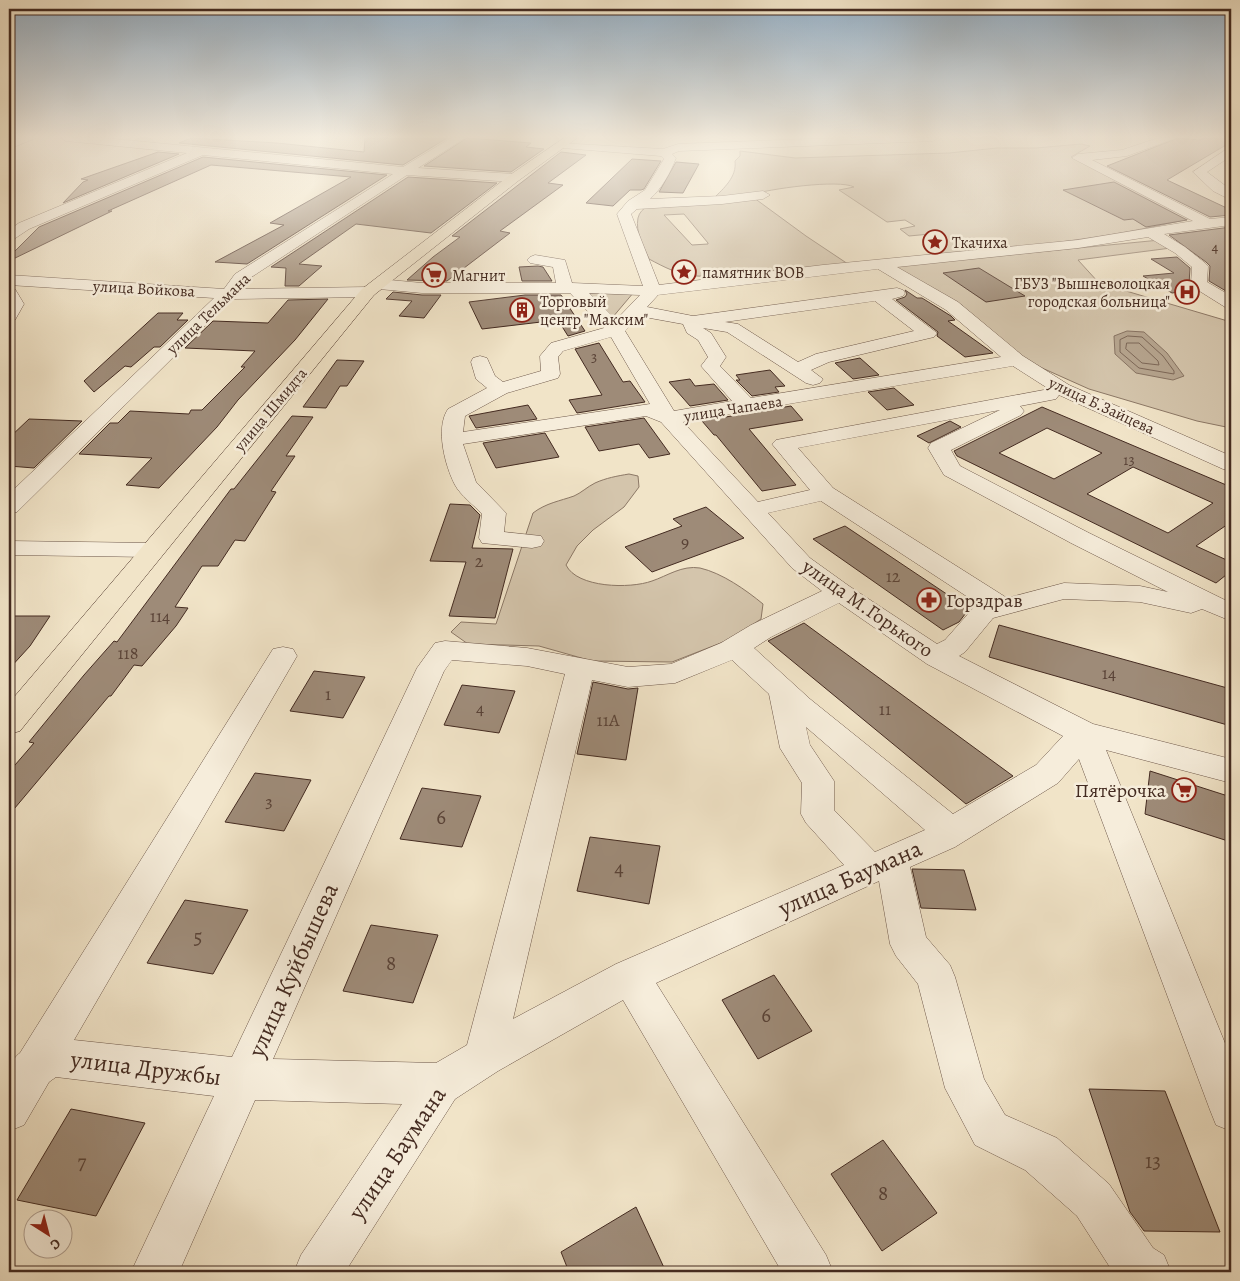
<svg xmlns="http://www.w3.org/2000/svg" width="1240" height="1281" viewBox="0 0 1240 1281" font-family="Alegreya,serif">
  <rect width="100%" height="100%" fill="#f1e4c8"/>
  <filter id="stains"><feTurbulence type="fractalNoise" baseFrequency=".004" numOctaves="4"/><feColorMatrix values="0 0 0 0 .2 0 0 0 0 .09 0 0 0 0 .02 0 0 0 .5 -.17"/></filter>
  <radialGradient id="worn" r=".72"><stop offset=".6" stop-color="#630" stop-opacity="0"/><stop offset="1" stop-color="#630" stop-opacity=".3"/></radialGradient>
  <g fill="#d4c5ac" stroke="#8c7866" fill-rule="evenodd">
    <path d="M1081 144 1090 146 1071 157 1192 218C1107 239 1022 247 935 256L924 248 944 245 930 234 909 236 900 229 915 226 905 220 887 222 839 190 854 187C839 179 768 189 750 195L806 236 848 264C798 270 746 279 696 276 679 275 664 267 649 259 644 247 635 232 638 218 643 195 694 200 713 199 724 188 737 177 735 161L740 156V151L795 158 949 153 997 148H1036ZM684 214 708 243V244L692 245 664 215Z"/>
    <polygon points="1160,240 1171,248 1078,260 1099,283 1231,322 1231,428 1197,421 1089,389 1022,359 978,322 963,306 894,266"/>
    <polygon points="634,292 612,318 589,293"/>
    <path d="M629 474 638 476 639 487 624 507 593 530 577 546 566 565C577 588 630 589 652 581 667 576 682 565 700 568 722 573 746 590 763 604L761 619 731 639 672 662 592 661 539 646 468 644 451 632 461 622 496 624 533 513C546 503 560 501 574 496 581 493 587 487 595 483 606 478 617 476 629 474Z"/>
  </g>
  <polygon fill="#b6a58f" stroke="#887463" points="1127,331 1144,332 1167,353 1184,376 1173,380 1136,373 1115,354 1114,336"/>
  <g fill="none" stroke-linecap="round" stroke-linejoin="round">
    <g stroke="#7d6858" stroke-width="1">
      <polygon points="1128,336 1142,337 1163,356 1174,371 1174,374 1139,368 1120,352 1120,340"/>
      <polygon points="1127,343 1139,343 1158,361 1159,365 1142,363 1126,349"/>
    </g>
  </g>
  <g fill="#9e8b78" stroke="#442b21" fill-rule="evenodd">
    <polygon points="191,138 277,143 364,152 365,138 447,138 403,165 179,143"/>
    <polygon points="467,138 531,143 526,147 544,149 511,172 424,166"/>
    <polygon points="1178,138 1200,140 1203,138 1231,138 1231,142 1167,180 1231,210 1231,215 1210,217 1107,166"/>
    <polygon points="158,152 179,154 63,203 83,182 88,180 81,179"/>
    <polygon points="561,152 586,155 548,183 563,185 500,231 510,233 447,281 407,280 433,257 460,237 452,236"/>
    <polygon points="203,157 387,175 247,264 215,262 284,225 270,223 351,177 211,165 108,211 112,211 9,261 9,257 39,227"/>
    <polygon points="632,159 661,161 644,189 641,190 630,190 613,206 586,203"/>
    <polygon points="676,162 699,164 683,193 659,192"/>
    <polygon points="408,177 497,183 431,233 356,224 299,264 322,266 299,286 285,286 286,268 271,267"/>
    <polygon points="1114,182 1187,220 1146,227 1133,219 1124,220 1063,190"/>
    <polygon points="1231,227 1231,294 1209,281 1210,266 1206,262 1169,235"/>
    <polygon points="1177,257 1190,268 1189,284 1194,290 1172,293 1143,276 1174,273 1151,259"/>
    <polygon points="538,266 543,267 552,281 522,281 519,267"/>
    <polygon points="979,268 1025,296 986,302 943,273"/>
    <polygon points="905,290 917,298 922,298 951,316 955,320 948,321 993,353 965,357 937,336 938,332 896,300 905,297 907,294"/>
    <polygon points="393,292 422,295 441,295 424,318 399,316 412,301 386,299"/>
    <polygon points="525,295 561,295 585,331 568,336 558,320 482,329 469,302"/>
    <polygon points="328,299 295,340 238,400 217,427 159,488 126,485 152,458 79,454 110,423 118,423 130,411 189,414 191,410 202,410 245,367 241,367 255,351 185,348 213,321 268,323 288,300"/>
    <polygon points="158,313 183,313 177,320 188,320 160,347 154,347 131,367 125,366 94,392 84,381"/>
    <polygon points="599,343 623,382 630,381 645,402 577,413 569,400 602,395 575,349"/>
    <polygon points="860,358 879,375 853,379 835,363"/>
    <polygon points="337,360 364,361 347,386 340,386 326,408 303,407"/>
    <polygon points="770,370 785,386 775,387 779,392 752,396 736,380 740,380 736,375"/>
    <polygon points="690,379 695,386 714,384 728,400 690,406 669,382"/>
    <polygon points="894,388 914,405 887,410 868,392"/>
    <polygon points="528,405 537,419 476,428 469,416"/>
    <polygon points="791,406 803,420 749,429 796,485 762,491 716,435 714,435 702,421"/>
    <path d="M1042 407 1231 487V522L1196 546 1231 562V571L1216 583 957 456 954 451ZM1047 428 1102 453 1054 479 999 453ZM1133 467 1213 503 1168 533 1087 494Z"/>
    <polygon points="292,416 313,417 286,456 295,456 271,491 276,492 245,541 235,540 218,566 202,566 175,607 188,608 176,626 142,666 134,665 111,696 109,696 9,815 9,772 34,743 29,742 84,675 114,641 117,642 231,489 234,489"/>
    <polygon points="644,418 670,454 649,458 639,444 599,451 585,427"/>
    <polygon points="29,419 82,421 34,468 9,466 9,438"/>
    <polygon points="950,421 961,427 929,443 917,436"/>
    <polygon points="545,433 559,457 496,468 483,443"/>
    <polygon points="450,504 470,505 480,515 472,548 513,549 495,618 449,616 466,562 430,561"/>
    <polygon points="706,507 744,538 652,572 625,547 682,526 673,519"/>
    <polygon points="845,526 969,609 959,622 943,630 813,539"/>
    <polygon points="14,616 50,616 30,646 9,669 9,624"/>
    <polygon points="804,623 1013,776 966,804 768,641"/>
    <polygon points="999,625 1231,689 1231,726 989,657"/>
    <polygon points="314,671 365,677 343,718 290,711"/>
    <polygon points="593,682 628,689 638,688 626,760 577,754"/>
    <polygon points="462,685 515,691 499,733 444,725"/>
    <polygon points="1150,771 1231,797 1231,842 1145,814"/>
    <polygon points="255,773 311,780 284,831 225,822"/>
    <polygon points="422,788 481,796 462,847 400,839"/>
    <polygon points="590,837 660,846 649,904 577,891"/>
    <polygon points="912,869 964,870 976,910 921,908"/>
    <polygon points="185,900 248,910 213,974 147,963"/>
    <polygon points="371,925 438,935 413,1003 343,991"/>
    <polygon points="774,975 812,1031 758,1059 722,1000"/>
    <polygon points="1089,1089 1165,1091 1220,1232 1144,1231 1130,1212"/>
    <polygon points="71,1109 145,1123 96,1216 17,1200"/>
    <polygon points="883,1140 937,1213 882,1251 831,1174"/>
    <polygon points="636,1207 666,1272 569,1272 561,1252"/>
  </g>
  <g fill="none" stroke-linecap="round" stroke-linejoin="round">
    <g stroke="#6f594b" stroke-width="1">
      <g id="minor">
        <polygon points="19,138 36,138 9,149 9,142"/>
        <polygon points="61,138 105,138 403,167 451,138 465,138 418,168 514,174 520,178 514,182 407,175 247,280 240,289 368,287 374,289 376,292 374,295 368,297 232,299 17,512 9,514 9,494 214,298 9,285 9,275 224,289 235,274 393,174 203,155 29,229 14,239 9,240 9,230 19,223 187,153 66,141"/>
        <path d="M836 138H938L933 141 679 151 672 154 676 158C670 173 662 188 650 199L722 196 763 191 770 195 763 199 722 204 637 209 631 214 659 285 823 265 1078 240 1193 221 1072 158 1078 154 1122 150 1158 138H1176L1127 156 1092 160 1210 219 1231 217V225L1164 234 1185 247 1205 263 1208 266 1207 282 1231 296V308L1225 307 1193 287 1191 284 1192 267 1175 253 1148 237 1078 248 897 267 958 302 1023 356 1069 385 1231 456V470L1223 469 1059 395 1056 399 1020 406 1024 411 1021 415 951 450 960 466 1089 533 1231 603V621L1202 609 1191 613 1140 602 1064 599 993 618 965 652 959 656 1093 724 1231 759V783L1106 750 1231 1058V1131L1216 1125 1210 1110 1079 759 1058 783 955 847 910 867 926 937 950 965 955 977 984 1079 1005 1115 1057 1138 1109 1184 1153 1248 1164 1255 1171 1272H1113L1077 1216 1025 1170 975 1145 945 1088 918 984 896 956 890 944 879 881 656 983 826 1255 833 1272H782L623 1000 498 1071 455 1099 345 1272H294L301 1255 402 1104 255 1100 179 1272H131L214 1096 56 1077 49 1082 24 1125 9 1131C8 1113 3 1063 20 1053L273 649 283 647 293 649 297 656 74 1040 232 1057 417 668 435 643 445 641 527 648 628 667 671 664 721 643 751 625 822 591 792 568 661 422 646 416 463 444 476 482 506 513 504 532 541 536 544 541 541 546 532 548 482 543 479 538 482 514C474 505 461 496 455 485 445 466 435 428 448 409L487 388 476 379 471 362 473 358 480 356 487 358 495 376 503 382 541 371 540 356 551 343 604 328 570 293H422L379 289 373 287 371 284 373 281 379 279 422 283H556L553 267 530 263 527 260 530 257 535 255 565 260 572 283 643 286 617 214 628 201 645 190 664 159 661 156 563 148 559 147 557 145 559 143 663 149 678 144ZM878 269 946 310 1001 357 751 398 720 366 726 357 711 333 703 328 727 332 806 383 813 385 820 383 823 379 811 370 829 362 934 337 937 333 892 299 903 296 905 293 903 290 897 288 693 316 647 307 658 295ZM589 293 640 295 616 320ZM875 301 914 331 816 354 798 362 738 324 725 322ZM639 316 683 324 687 333 698 340 708 357 701 366 732 401 674 411 625 331ZM611 337 650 404 463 432 465 416 507 393 558 378 560 374 558 357 563 351ZM1013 366 1049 389 776 440 772 444 810 490 758 502 683 422ZM1000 410 931 443 928 448 944 475 1071 543 1168 592 1140 586 1064 583 1007 598 833 488 798 448ZM821 501 980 605 975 606 945 640 937 644 849 586 810 558 768 513ZM839 603 927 664 1063 736 1036 765 953 814 810 699 754 648 771 637ZM452 660 527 666 565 674 467 1045 436 1063 273 1059 444 671ZM732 660 769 694 780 748 802 783 801 814 806 823 844 865 616 964 513 1019 592 680 628 687 675 683ZM806 727 925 830 875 852 834 810V781L810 745Z"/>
        <polygon points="1230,147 1231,156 1207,172 1231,190 1231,200 1213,191 1193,172"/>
        <polygon points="9,287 15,289 24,304 15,320 9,321"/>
        <polygon points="9,541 152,543 161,545 164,550 161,555 152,557 9,555"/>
      </g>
    </g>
    <g stroke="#442b21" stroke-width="1">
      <polygon id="major" points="564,138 577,138 518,181 374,295 20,731 9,734 9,703 362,289 510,175"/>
    </g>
    <use href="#minor" fill="#f6eddb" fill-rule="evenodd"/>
    <use href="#major" fill="#f1e4c8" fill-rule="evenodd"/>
  </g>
  <linearGradient id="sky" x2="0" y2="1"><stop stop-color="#94aec4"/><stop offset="0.43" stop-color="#f9f3e6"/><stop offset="1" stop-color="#f9f3e6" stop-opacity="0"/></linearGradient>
  <rect width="1240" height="318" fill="url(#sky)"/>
  <defs>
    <g id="sight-ring" transform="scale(1.25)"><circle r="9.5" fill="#f6eddb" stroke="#8f2418" stroke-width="1.5"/><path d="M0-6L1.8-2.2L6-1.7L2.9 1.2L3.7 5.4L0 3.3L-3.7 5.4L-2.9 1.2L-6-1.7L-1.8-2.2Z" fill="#8f2418"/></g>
    <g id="supermarket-ring" transform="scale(1.25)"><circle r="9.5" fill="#f6eddb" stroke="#8f2418" stroke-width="1.5"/><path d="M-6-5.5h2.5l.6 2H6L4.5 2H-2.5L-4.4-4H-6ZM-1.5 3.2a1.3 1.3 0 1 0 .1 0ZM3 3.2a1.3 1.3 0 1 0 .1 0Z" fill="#8f2418"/></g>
    <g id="hospital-ring" transform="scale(1.25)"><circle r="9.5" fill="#f6eddb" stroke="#8f2418" stroke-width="1.5"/><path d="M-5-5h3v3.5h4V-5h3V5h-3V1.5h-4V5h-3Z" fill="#8f2418"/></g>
    <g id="building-ring" transform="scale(1.25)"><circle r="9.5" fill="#f6eddb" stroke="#8f2418" stroke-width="1.5"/><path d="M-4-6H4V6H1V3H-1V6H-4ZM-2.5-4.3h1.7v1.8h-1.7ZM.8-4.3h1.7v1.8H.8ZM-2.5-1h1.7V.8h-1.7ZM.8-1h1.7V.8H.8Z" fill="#8f2418"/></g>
    <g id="pharmacy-ring" transform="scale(1.25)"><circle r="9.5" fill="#f6eddb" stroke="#8f2418" stroke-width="1.5"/><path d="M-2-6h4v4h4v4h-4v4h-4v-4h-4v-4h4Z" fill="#8f2418"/></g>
  </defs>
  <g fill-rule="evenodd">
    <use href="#sight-ring" x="935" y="242"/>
    <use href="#sight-ring" x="684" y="272"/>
    <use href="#supermarket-ring" x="434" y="275"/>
    <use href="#hospital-ring" x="1187" y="292"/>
    <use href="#building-ring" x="522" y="310"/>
    <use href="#pharmacy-ring" x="929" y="600"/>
    <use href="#supermarket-ring" x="1184" y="790"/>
  </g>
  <g text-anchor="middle" stroke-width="5" stroke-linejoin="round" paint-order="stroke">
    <g font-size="15" fill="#5a4337">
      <text x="1215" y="252">4</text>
      <text x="594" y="362">3</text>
      <text x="1129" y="465">13</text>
    </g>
    <g font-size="16" fill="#442b21" stroke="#f6eddb" text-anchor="start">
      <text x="952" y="248">Ткачиха</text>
      <text x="702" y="278">памятник ВОВ</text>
      <text x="452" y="281">Магнит</text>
      <text x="1170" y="289" text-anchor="end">ГБУЗ "Вышневолоцкая<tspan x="1170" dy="18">городская больница"</tspan></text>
      <text x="540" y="307">Торговый<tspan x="540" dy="18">центр "Максим"</tspan></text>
    </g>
    <g font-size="16" fill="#442b21" stroke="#f6eddb">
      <text transform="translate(144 288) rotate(3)" y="6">улица Войкова</text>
      <text transform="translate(208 313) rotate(-44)" y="6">улица Тельмана</text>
      <text transform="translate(1102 405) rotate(25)" y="6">улица Б.Зайцева</text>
      <text transform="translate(733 408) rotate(-9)" y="6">улица Чапаева</text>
      <text transform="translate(270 409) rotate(-50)" y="6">улица Шмидта</text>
    </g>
    <g font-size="18" fill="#5a4337">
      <text x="685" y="548">9</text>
      <text x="479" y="567">2</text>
      <text x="893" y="582">12</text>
      <text x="160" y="622">114</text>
      <text x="128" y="659">118</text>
      <text x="1109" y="679">14</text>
      <text x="328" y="700">1</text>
      <text x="480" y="714">4</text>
      <text x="885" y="715">11</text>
      <text x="608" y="726">11А</text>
      <text x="269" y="807">3</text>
    </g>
    <g font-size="20" fill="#442b21" stroke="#f6eddb" text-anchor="start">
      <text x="946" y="607">Горздрав</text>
      <text x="1166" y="797" text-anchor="end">Пятёрочка</text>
    </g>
    <g font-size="20" fill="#442b21" stroke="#f6eddb">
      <text transform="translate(868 608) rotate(35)" y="7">улица М.Горького</text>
    </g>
    <g font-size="21" fill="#5a4337">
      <text x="441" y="824">6</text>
      <text x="619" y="875">4</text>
      <text x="198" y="944">5</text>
      <text x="391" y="970">8</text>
      <text x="766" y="1022">6</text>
      <text x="1153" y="1168">13</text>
      <text x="82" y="1169">7</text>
      <text x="883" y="1200">8</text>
    </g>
    <g font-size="24" fill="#442b21" stroke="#f6eddb">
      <text transform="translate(850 878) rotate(-24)" y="8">улица Баумана</text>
      <text transform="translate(293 970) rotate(-66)" y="8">улица Куйбышева</text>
      <text transform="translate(146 1068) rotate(7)" y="8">улица Дружбы</text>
      <text transform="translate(397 1153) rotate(-56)" y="8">улица Баумана</text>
    </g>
  </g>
  <rect width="1240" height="1281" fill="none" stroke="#f1e4c8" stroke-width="30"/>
  <rect x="10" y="10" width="1220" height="1261" fill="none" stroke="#442b21" stroke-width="2.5"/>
  <rect x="15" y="15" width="1210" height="1251" fill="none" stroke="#442b21"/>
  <g transform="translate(48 1234) rotate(144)"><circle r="24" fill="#f6eddb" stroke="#af9f91"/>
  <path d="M0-4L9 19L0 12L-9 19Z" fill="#8f2418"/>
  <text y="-8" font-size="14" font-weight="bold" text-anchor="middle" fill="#442b21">С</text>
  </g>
  <rect width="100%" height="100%" filter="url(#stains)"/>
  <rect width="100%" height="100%" fill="url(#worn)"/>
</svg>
